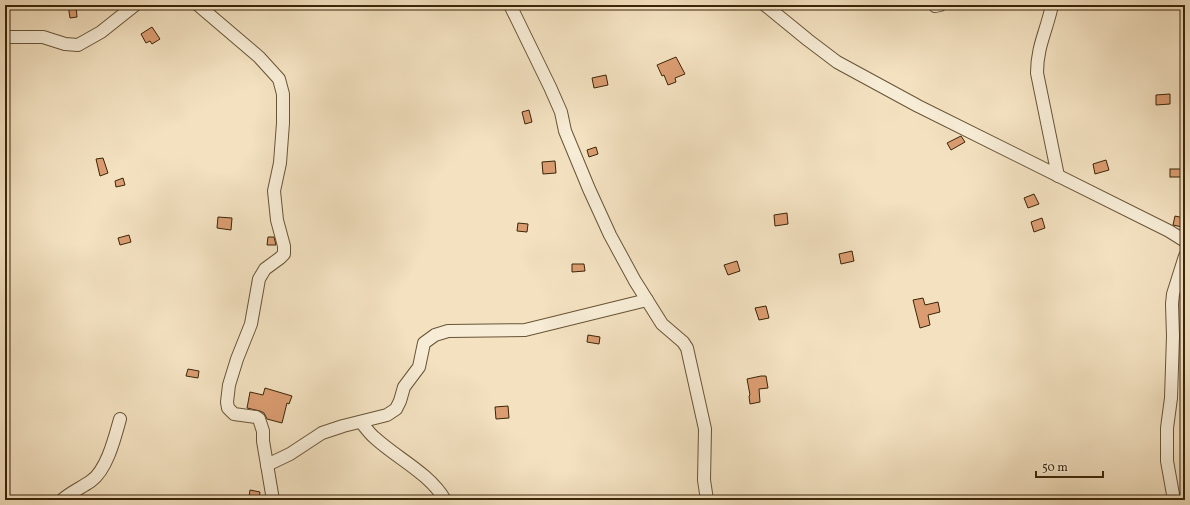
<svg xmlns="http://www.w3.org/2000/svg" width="1190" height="505" viewBox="0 0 1190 505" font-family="Vollkorn,serif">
  <rect width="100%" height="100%" fill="#f3e1c0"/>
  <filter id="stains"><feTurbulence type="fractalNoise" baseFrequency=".005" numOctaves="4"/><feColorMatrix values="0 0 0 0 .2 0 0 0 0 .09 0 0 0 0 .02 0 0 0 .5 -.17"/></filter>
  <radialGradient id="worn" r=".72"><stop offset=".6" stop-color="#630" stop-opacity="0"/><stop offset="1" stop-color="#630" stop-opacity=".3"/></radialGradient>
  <g fill="#db9c71" stroke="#3a2508">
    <polygon points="68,5 76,5 77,17 70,18"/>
    <polygon points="152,27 160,39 152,44 150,41 146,43 141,34"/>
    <polygon points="676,57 685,74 675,78 676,82 668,85 664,75 662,76 657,65"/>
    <polygon points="606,75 608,85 594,88 592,78"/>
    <polygon points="1170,94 1170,104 1156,105 1156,95"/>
    <polygon points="529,110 532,122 525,124 522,112"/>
    <polygon points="961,136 965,142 951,150 947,143"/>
    <polygon points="596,147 598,154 589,157 587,150"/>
    <polygon points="103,158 108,173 100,176 96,159"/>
    <polygon points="1106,160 1109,170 1095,174 1093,164"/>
    <polygon points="555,161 556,173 543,174 542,162"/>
    <rect x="1170" y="169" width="12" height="8"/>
    <polygon points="123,178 125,185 116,187 115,181"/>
    <polygon points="1034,194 1039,204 1028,208 1024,198"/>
    <polygon points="787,213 788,224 775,226 774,215"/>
    <polygon points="1175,216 1184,218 1182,227 1173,225"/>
    <polygon points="218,217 232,218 231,230 217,228"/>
    <polygon points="1042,218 1045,228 1034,232 1031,222"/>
    <polygon points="518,223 528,224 527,232 517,231"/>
    <polygon points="129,235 131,242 120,245 118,238"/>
    <polygon points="268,237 274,237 276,245 267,245"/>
    <polygon points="852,251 854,261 841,264 839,254"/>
    <polygon points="737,261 740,271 728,275 724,265"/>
    <polygon points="572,264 584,264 585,271 572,272"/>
    <polygon points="923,298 925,305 938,302 940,312 928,315 930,325 920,328 913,300"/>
    <polygon points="766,306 769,318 759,320 755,308"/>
    <polygon points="588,335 600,337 599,344 587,342"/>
    <polygon points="188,369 199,371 198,378 186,376"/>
    <polygon points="761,376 766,376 768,388 759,389 760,402 750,404 749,396 750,395 747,379"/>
    <polygon points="265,388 292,396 289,404 287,403 282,423 267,419 264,413 260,411 247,408 250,392 263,395"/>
    <polygon points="508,406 509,418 496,419 495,407"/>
    <polygon points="250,490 260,492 259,499 249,497"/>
  </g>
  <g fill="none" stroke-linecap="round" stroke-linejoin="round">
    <g stroke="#685436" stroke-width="14">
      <g id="minor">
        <polyline points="198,5 259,57 279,79 283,94 283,123 280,163 274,191 277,220 284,246 284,254 280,258 265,269 259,279 251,324 237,359 229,385 227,402 228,408 234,414 256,417 259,419 263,431 263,441 273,500"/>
        <polyline points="510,5 550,87 561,112 565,131 589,189 610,235 635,281 662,324 683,342 687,348 705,429 704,480 707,500"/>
        <polyline points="765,5 808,40 837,62 918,106 1169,231 1185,241"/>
        <path d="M1052 5C1047 30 1037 46 1037 73L1058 176"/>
        <polyline points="935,6 940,5"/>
        <polyline points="5,37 43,37 65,44 78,45 101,32 135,5"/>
        <path d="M361 422C365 427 370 434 375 438 398 459 429 473 445 500"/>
        <polyline points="267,465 290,454 322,433 343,426 387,415 396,409 400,401 404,387 419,367 424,343 435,335 448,331 525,330 647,300"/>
        <path d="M62 500C71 492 81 488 91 481 107 470 115 437 120 419"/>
        <polyline points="1174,500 1167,461 1167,428 1171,398 1173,336 1172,304 1173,294 1185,256"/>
      </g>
    </g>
    <use href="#minor" stroke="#f7ecd6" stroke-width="12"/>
  </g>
  <rect width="1190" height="505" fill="none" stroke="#f3e1c0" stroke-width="20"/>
  <rect x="6" y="6" width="1178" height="493" fill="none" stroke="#3a2508" stroke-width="2"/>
  <rect x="10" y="10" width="1170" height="485" fill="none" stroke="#3a2508"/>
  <path d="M1036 471v6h67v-6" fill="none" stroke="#3a2508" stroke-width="2"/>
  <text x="1042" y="471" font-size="12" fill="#3a2508" stroke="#f7ecd6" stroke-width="3" paint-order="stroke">50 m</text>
  <rect width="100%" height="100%" filter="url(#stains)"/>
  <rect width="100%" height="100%" fill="url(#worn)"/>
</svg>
